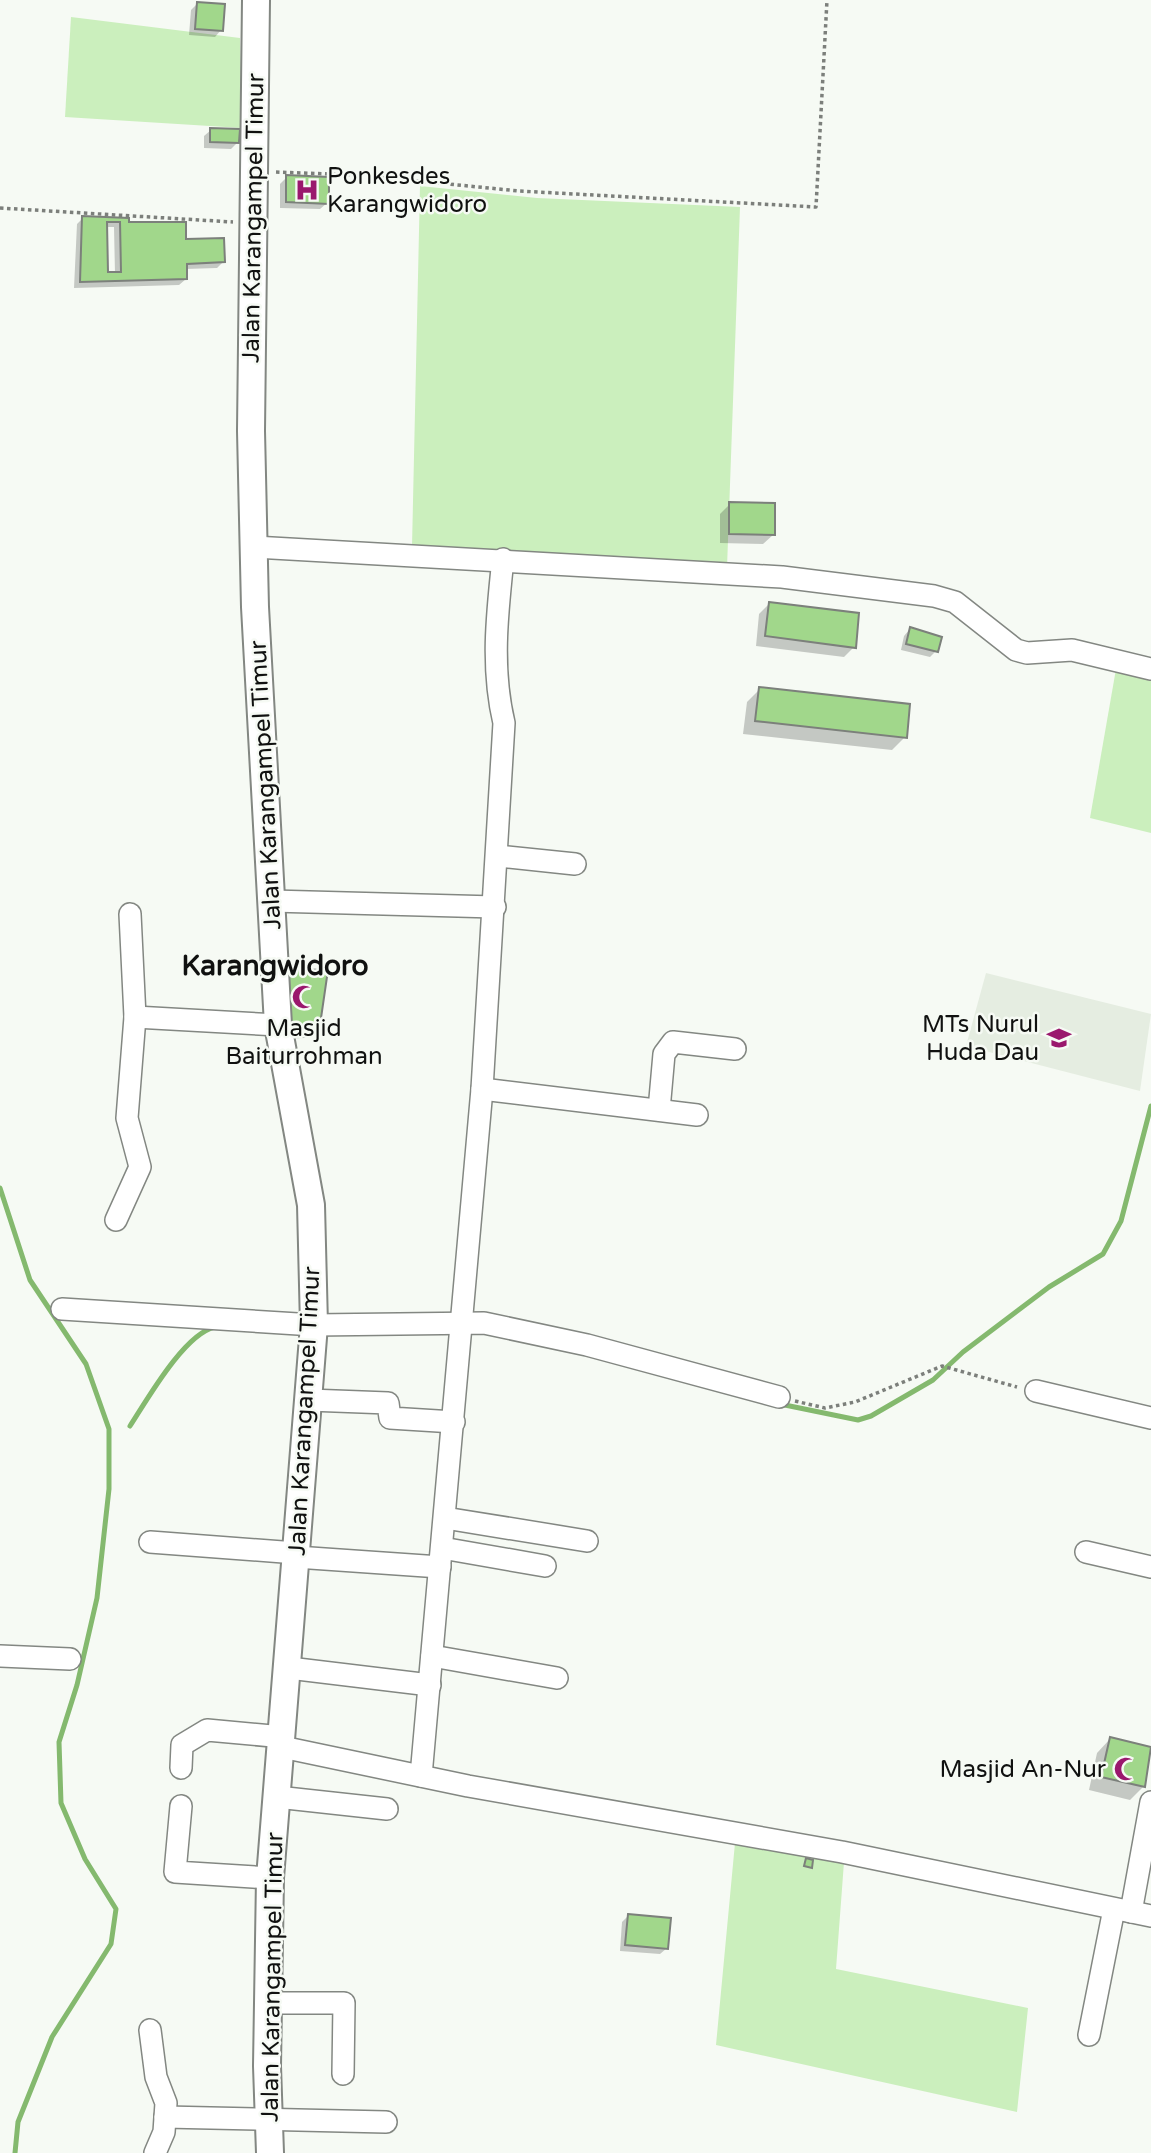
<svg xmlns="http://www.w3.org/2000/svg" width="1151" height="2153" viewBox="0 0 1151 2153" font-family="'Varela Round',sans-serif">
  <rect width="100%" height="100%" fill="#f6faf4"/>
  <polygon fill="#e5ede1" points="986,973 1151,1014 1140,1091 966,1046"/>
  <g fill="#cbefbd">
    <polygon points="71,17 240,38 242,128 65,117"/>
    <polygon points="420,186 537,198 740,207 727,568 412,547"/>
    <polygon points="1116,669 1151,679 1151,833 1090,818"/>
    <polygon points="735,1843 844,1862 836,1969 1028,2008 1017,2112 716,2045"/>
  </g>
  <g fill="#0003" fill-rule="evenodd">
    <polygon points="197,4 221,30 215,37 189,35 191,10"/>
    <polygon points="211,130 238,142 231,149 204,148 204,136"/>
    <polygon points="287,177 327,203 320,209 280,208 280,184"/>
    <path d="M83 218 127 220 128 224 223 262 217 268 185 269 186 279 179 285 74 288 77 224ZM105 227H114L115 274H107Z"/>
    <polygon points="730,504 773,535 763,544 720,543 720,514"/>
    <polygon points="769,604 854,647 844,657 756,646 759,614"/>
    <polygon points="910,629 936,651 930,657 901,650 904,636"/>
    <polygon points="760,689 905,737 892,750 743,734 747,702"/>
    <polygon points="269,984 318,1025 305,1038 273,1039"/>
    <polygon points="1110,1739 1151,1748 1144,1786 1130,1800 1089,1790 1097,1753"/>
    <polygon points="628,1916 667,1948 660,1954 620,1951 622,1922"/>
  </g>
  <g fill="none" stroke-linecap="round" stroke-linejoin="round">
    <g stroke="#84b96e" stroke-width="5">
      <polyline points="0,1188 30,1280 86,1364 109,1429 109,1489 97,1598 77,1685 59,1742 61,1803 85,1859 116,1909 111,1944 52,2037 18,2122 15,2153"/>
      <polyline points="780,1404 858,1420 871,1416 933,1380 963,1352 1049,1287 1103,1254 1121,1221 1151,1106"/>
      <path d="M130 1426C147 1400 184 1334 215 1327"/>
    </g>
  </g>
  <g fill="#a1d78b" stroke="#7c807b" stroke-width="2" fill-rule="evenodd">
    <polygon points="197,2 225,4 223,31 195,29"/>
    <polygon points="210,128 240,129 239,143 210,142"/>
    <polygon points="286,175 329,177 329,204 286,202"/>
    <path d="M82 216 129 218V222H186V239L224 238 225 262 187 264V279L80 282ZM107 222H120L121 272H108Z"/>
    <polygon points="729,502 775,503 775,535 729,534"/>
    <polygon points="769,602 859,613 856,648 765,636"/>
    <polygon points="910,627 942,637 938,652 906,644"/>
    <polygon points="759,687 910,704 907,738 755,721"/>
    <polygon points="282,969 328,970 320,1025 286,1027"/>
    <polygon points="1110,1737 1151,1747 1145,1787 1101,1777"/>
    <polygon points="806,1858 813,1860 812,1868 804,1866"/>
    <polygon points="628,1914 671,1918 668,1949 625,1945"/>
  </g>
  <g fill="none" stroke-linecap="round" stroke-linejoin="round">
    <g stroke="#838782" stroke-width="24">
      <g id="minor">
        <polyline points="254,547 782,577 934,596 955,602 1016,650 1027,653 1072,650 1151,669"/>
        <polyline points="498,856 575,864"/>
        <polyline points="272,901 495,907"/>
        <polyline points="135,1017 278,1025"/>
        <polyline points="482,1089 697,1115"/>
        <polyline points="659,1110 664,1054 673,1042 735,1049"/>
        <polyline points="116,1220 140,1167 127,1118 135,1017 130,914"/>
        <polyline points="62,1309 314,1325 484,1323 587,1345 779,1397"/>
        <polyline points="1036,1391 1151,1418"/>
        <polyline points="309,1400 388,1403 390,1418 454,1422"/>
        <polyline points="445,1518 587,1541"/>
        <polyline points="150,1542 296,1553"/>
        <polyline points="442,1548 545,1566"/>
        <polyline points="1086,1552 1151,1567"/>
        <polyline points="296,1557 440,1567"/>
        <polyline points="0,1656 70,1659"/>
        <polyline points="432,1656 557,1678"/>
        <polyline points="289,1668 430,1685"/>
        <polyline points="282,1747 468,1786 842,1852 1151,1916"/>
        <polyline points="181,1768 182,1745 207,1730 283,1737"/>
        <path d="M421 1776 482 1089 504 723C491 668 497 615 503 559"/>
        <polyline points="277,1797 387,1809"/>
        <polyline points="181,1806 175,1872 270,1878"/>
        <polyline points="1131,1912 1151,1802"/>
        <polyline points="268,2003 344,2003 343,2074"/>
        <polyline points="150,2030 156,2077 166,2103 164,2132 155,2153"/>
        <polyline points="1089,2035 1114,1909"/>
        <polyline points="165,2117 386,2122"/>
      </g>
    </g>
    <g stroke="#838782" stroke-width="30">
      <polyline id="tertiary" points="256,0 251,431 255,607 278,1025 311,1205 314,1325 270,1878 267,2066 270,2153"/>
    </g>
    <g stroke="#7c7f7b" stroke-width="3.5" stroke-dasharray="3.5 3.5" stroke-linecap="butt">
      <polyline points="276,172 357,175 519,191 816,207 827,0"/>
      <polyline points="0,208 233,222"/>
      <polyline points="795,1401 825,1408 855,1402 942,1366 1017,1387"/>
    </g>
    <use href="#minor" stroke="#fff" stroke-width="21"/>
    <use href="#tertiary" stroke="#fff" stroke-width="26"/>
  </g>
  <defs>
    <g id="hospital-bare" transform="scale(1.89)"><path d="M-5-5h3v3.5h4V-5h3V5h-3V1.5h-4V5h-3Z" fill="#9a186d" stroke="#f6faf4" stroke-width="2.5" paint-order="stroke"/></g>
    <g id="mosque-bare" transform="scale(1.89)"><path d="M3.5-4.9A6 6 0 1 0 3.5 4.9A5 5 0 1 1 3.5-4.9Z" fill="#9a186d" stroke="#f6faf4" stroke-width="2.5" paint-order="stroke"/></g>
    <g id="school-bare" transform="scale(1.89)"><path d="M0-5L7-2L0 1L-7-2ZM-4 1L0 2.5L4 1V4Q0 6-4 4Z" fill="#9a186d" stroke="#f6faf4" stroke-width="2.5" paint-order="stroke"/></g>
  </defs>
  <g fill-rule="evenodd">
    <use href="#hospital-bare" x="307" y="190"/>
    <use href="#mosque-bare" x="304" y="997"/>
    <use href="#school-bare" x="1059" y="1038"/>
    <use href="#mosque-bare" x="1126" y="1769"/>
  </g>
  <g text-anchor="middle" stroke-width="5" stroke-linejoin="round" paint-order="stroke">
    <g font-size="24" fill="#101110" stroke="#f6faf4" text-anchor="end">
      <text x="327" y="184" text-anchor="start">Ponkesdes<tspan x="327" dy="28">Karangwidoro</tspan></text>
      <text x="1039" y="1032">MTs Nurul<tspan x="1039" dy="28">Huda Dau</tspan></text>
      <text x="304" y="1036" text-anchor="middle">Masjid<tspan x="304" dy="28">Baiturrohman</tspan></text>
      <text x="1106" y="1777">Masjid An-Nur</text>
    </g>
    <g font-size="24" fill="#101110" stroke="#f6faf4">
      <text transform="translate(253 218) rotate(-89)" y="8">Jalan Karangampel Timur</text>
      <text transform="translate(265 785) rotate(-93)" y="8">Jalan Karangampel Timur</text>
      <text transform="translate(304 1411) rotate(-87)" y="8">Jalan Karangampel Timur</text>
      <text transform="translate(272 1977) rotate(-89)" y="8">Jalan Karangampel Timur</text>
    </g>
    <g font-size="28" font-weight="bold" fill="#101110" stroke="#f6faf4">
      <text x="275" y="975">Karangwidoro</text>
    </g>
  </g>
</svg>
